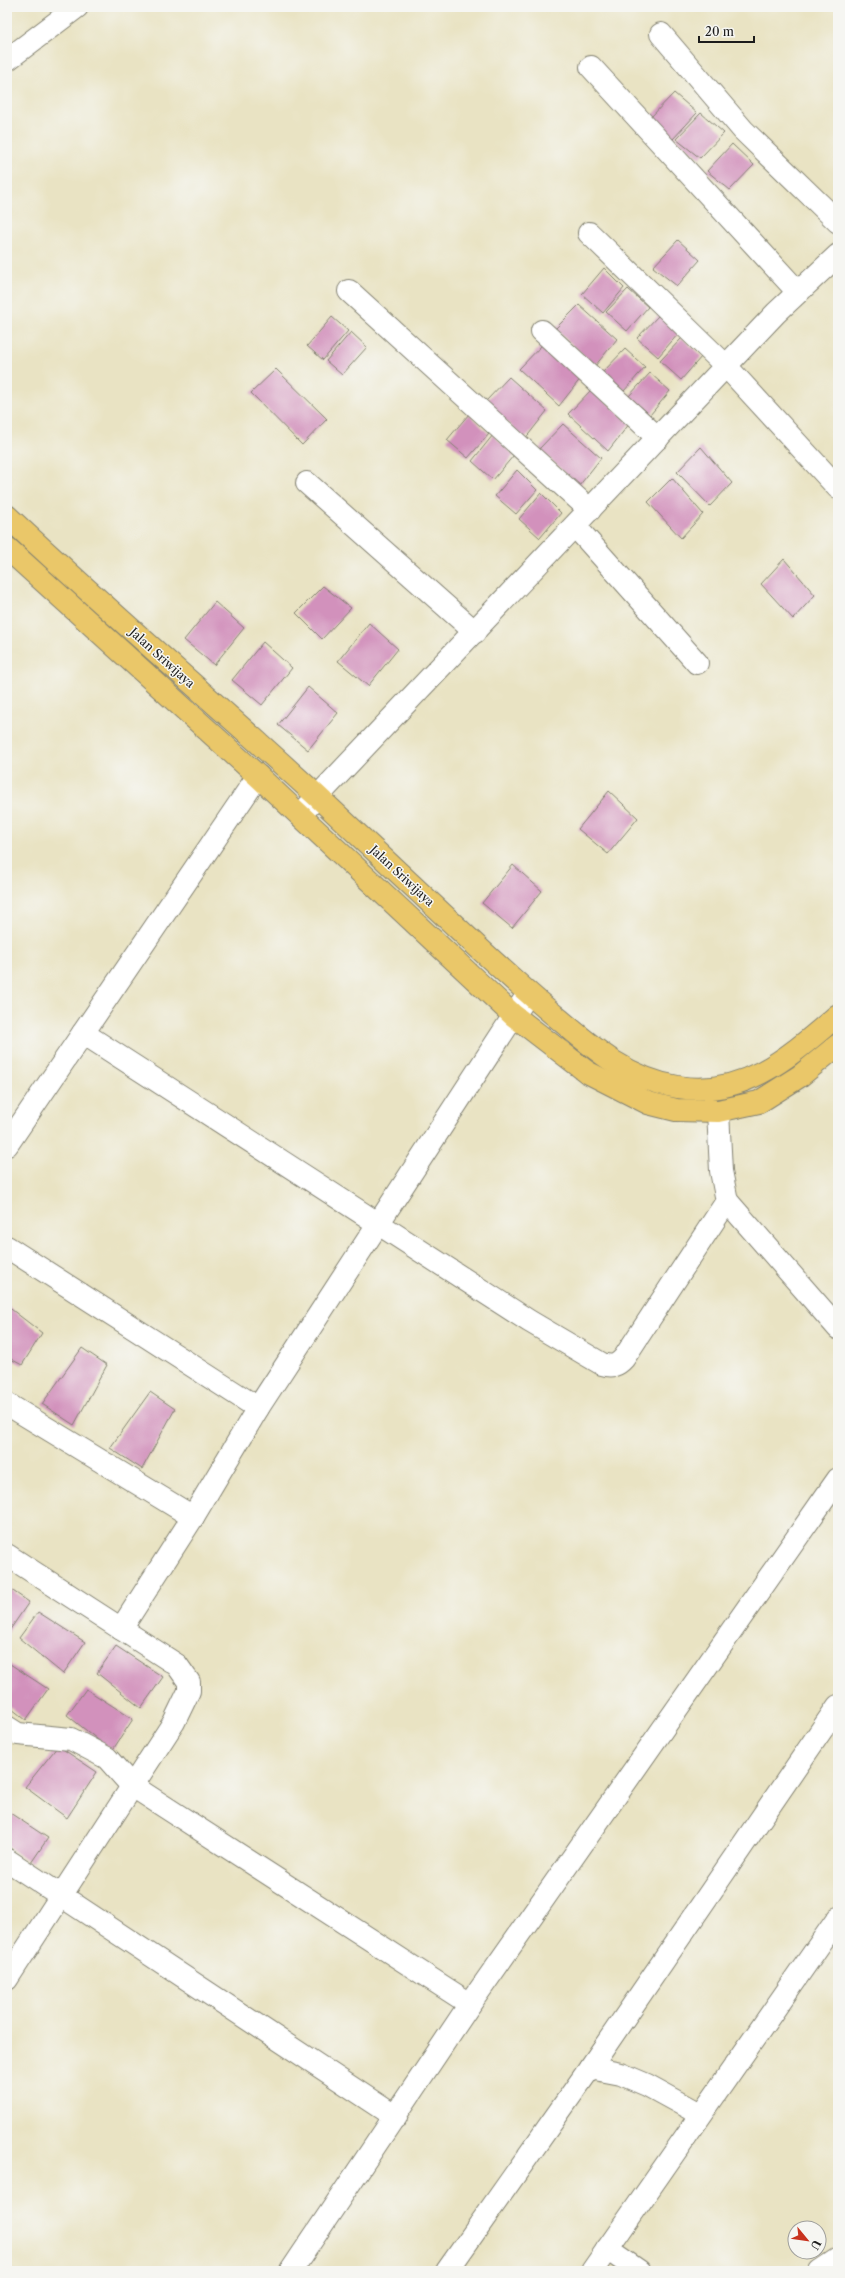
<svg xmlns="http://www.w3.org/2000/svg" width="845" height="2278" viewBox="0 0 845 2278" font-family="'Libre Caslon Text',serif">
  <rect width="100%" height="100%" fill="#f6f6f2"/>
  <filter id="ink" filterUnits="userSpaceOnUse"><feTurbulence type="fractalNoise" baseFrequency=".025" numOctaves="2"/><feDisplacementMap in="SourceGraphic" scale="8" xChannelSelector="R" yChannelSelector="G"/><feConvolveMatrix kernelMatrix="1 2 1 2 8 2 1 2 1" color-interpolation-filters="sRGB"/></filter>
  <filter id="wash" filterUnits="userSpaceOnUse"><feTurbulence type="fractalNoise" baseFrequency=".012" numOctaves="4" result="noise"/><feDisplacementMap in="SourceGraphic" scale="16" xChannelSelector="R" yChannelSelector="G"/><feGaussianBlur stdDeviation="0.9" result="paint"/><feColorMatrix in="noise" values="0 0 0 0 0 0 0 0 0 0 0 0 0 0 0 0 0 1.4 0 .05"/><feComposite in="paint" operator="in"/></filter>
  <g filter="url(#wash)">
    <rect width="100%" height="100%" fill="#e9e3c3"/>
    <g id="blocks">
      <g fill="#d291bc">
        <polygon points="674,93 697,113 673,139 649,119"/>
        <polygon points="701,113 724,133 700,158 676,139"/>
        <polygon points="732,144 754,165 730,190 707,171"/>
        <polygon points="678,240 700,260 677,286 653,267"/>
        <polygon points="604,268 624,288 603,313 582,294"/>
        <polygon points="628,289 648,307 627,331 606,312"/>
        <polygon points="579,305 617,339 595,366 555,329"/>
        <polygon points="659,315 679,333 658,357 637,338"/>
        <polygon points="332,317 348,331 323,360 307,346"/>
        <polygon points="351,332 367,347 342,375 326,361"/>
        <polygon points="682,338 702,356 681,380 660,361"/>
        <polygon points="543,344 581,378 559,406 519,369"/>
        <polygon points="625,349 645,367 624,391 603,372"/>
        <polygon points="276,369 327,419 302,445 251,393"/>
        <polygon points="650,373 670,391 650,415 629,396"/>
        <polygon points="509,377 547,411 525,439 485,402"/>
        <polygon points="592,389 630,423 608,451 568,414"/>
        <polygon points="469,414 489,434 468,458 447,440"/>
        <polygon points="563,424 601,458 579,486 539,449"/>
        <polygon points="493,435 514,455 493,480 472,461"/>
        <polygon points="701,447 732,483 710,506 677,472"/>
        <polygon points="517,470 537,490 516,514 495,496"/>
        <polygon points="672,478 703,514 681,538 648,502"/>
        <polygon points="541,493 561,513 540,538 519,519"/>
        <polygon points="784,559 815,595 793,619 761,584"/>
        <polygon points="323,586 351,608 322,639 296,613"/>
        <polygon points="215,602 244,628 214,665 184,640"/>
        <polygon points="369,623 398,649 368,686 338,661"/>
        <polygon points="263,642 292,668 262,705 232,680"/>
        <polygon points="308,687 338,713 308,750 278,725"/>
        <polygon points="609,791 638,818 608,854 578,829"/>
        <polygon points="513,865 542,891 512,928 482,903"/>
        <polygon points="7,1306 42,1333 22,1365 7,1357"/>
        <polygon points="82,1348 107,1365 74,1425 42,1404"/>
        <polygon points="150,1392 175,1409 142,1469 110,1448"/>
        <polygon points="7,1587 29,1602 7,1634"/>
        <polygon points="38,1612 85,1642 63,1674 19,1638"/>
        <polygon points="116,1646 163,1677 141,1708 97,1673"/>
        <polygon points="7,1662 48,1689 26,1720 7,1705"/>
        <polygon points="86,1689 133,1719 112,1751 67,1715"/>
        <polygon points="58,1746 97,1772 67,1818 25,1787"/>
        <polygon points="7,1811 48,1838 31,1863 7,1846"/>
      </g>
    </g>
  </g>
  <g filter="url(#ink)">
    <use href="#blocks" fill-opacity="0" stroke="#828070" stroke-width="1"/>
    <g fill="none" stroke-linecap="round" stroke-linejoin="round">
      <g stroke="#828070" stroke-width="24">
        <g id="minor">
          <polyline points="661,34 743,130 838,222"/>
          <polyline points="7,60 77,7"/>
          <polyline points="591,67 798,292"/>
          <polyline points="589,233 726,366 838,488"/>
          <polyline points="349,291 590,510"/>
          <polyline points="542,331 658,438"/>
          <polyline points="307,483 475,632"/>
          <polyline points="575,526 697,663"/>
          <path d="M258 776 83 1033 529 1321 602 1364C612 1367 617 1366 624 1358L727 1201"/>
          <polyline points="300,815 776,313 838,255"/>
          <polyline points="718,1111 721,1171 727,1201 838,1328"/>
          <polyline points="7,1145 83,1033"/>
          <polyline points="7,1247 258,1408"/>
          <polyline points="7,1404 193,1517"/>
          <polyline points="7,1555 177,1665 189,1682 189,1691 174,1722 7,1979"/>
          <polyline points="121,1629 193,1517 258,1408 528,994"/>
          <polyline points="7,1727 18,1734 71,1739 107,1758 131,1785 470,2004"/>
          <polyline points="7,1860 396,2117"/>
          <polyline points="590,2068 621,2074 647,2085 700,2114"/>
          <polyline points="607,2249 639,2271"/>
          <polyline points="291,2271 470,2004 838,1479"/>
          <polyline points="447,2271 590,2068 838,1706"/>
          <polyline points="592,2271 838,1918"/>
          <polyline points="820,2271 838,2259"/>
        </g>
      </g>
      <g stroke="#828070" stroke-width="24">
        <g id="major">
          <path d="M7 516C109 612 215 702 318 797 373 848 427 900 482 951 507 974 532 997 559 1019 594 1049 630 1080 678 1087 745 1098 791 1055 838 1015"/>
          <polyline points="7,548 258,776 513,1015 587,1072 648,1103 676,1110 718,1111 759,1102 800,1076 838,1045"/>
        </g>
      </g>
      <use href="#minor" stroke="#fff" stroke-width="22"/>
      <use href="#major" stroke="#eac769" stroke-width="22"/>
    </g>
  </g>
  <g text-anchor="middle" stroke-width="3" stroke-linejoin="round" paint-order="stroke">
    <g font-size="12" fill="#1c1c1c" stroke="#f6f6f2">
      <text transform="translate(162 658) rotate(42)" y="4">Jalan Sriwijaya</text>
      <text transform="translate(402 876) rotate(43)" y="4">Jalan Sriwijaya</text>
    </g>
  </g>
  <rect width="845" height="2278" fill="none" stroke="#f6f6f2" stroke-width="24"/>
  <g transform="translate(807 2240) rotate(119)"><circle r="19" fill="#f6f6f2" stroke="#9f9f9c"/>
  <path d="M0-3L7 15L0 10L-7 15Z" fill="#c8321e"/>
  <text y="-6" font-size="11" font-weight="bold" text-anchor="middle" fill="#1c1c1c">U</text>
  </g>
  <path d="M699 36v6h55v-6" fill="none" stroke="#1c1c1c" stroke-width="2"/>
  <text x="705" y="36" font-size="12" fill="#1c1c1c" stroke="#f6f6f2" stroke-width="3" paint-order="stroke">20 m</text>
</svg>
